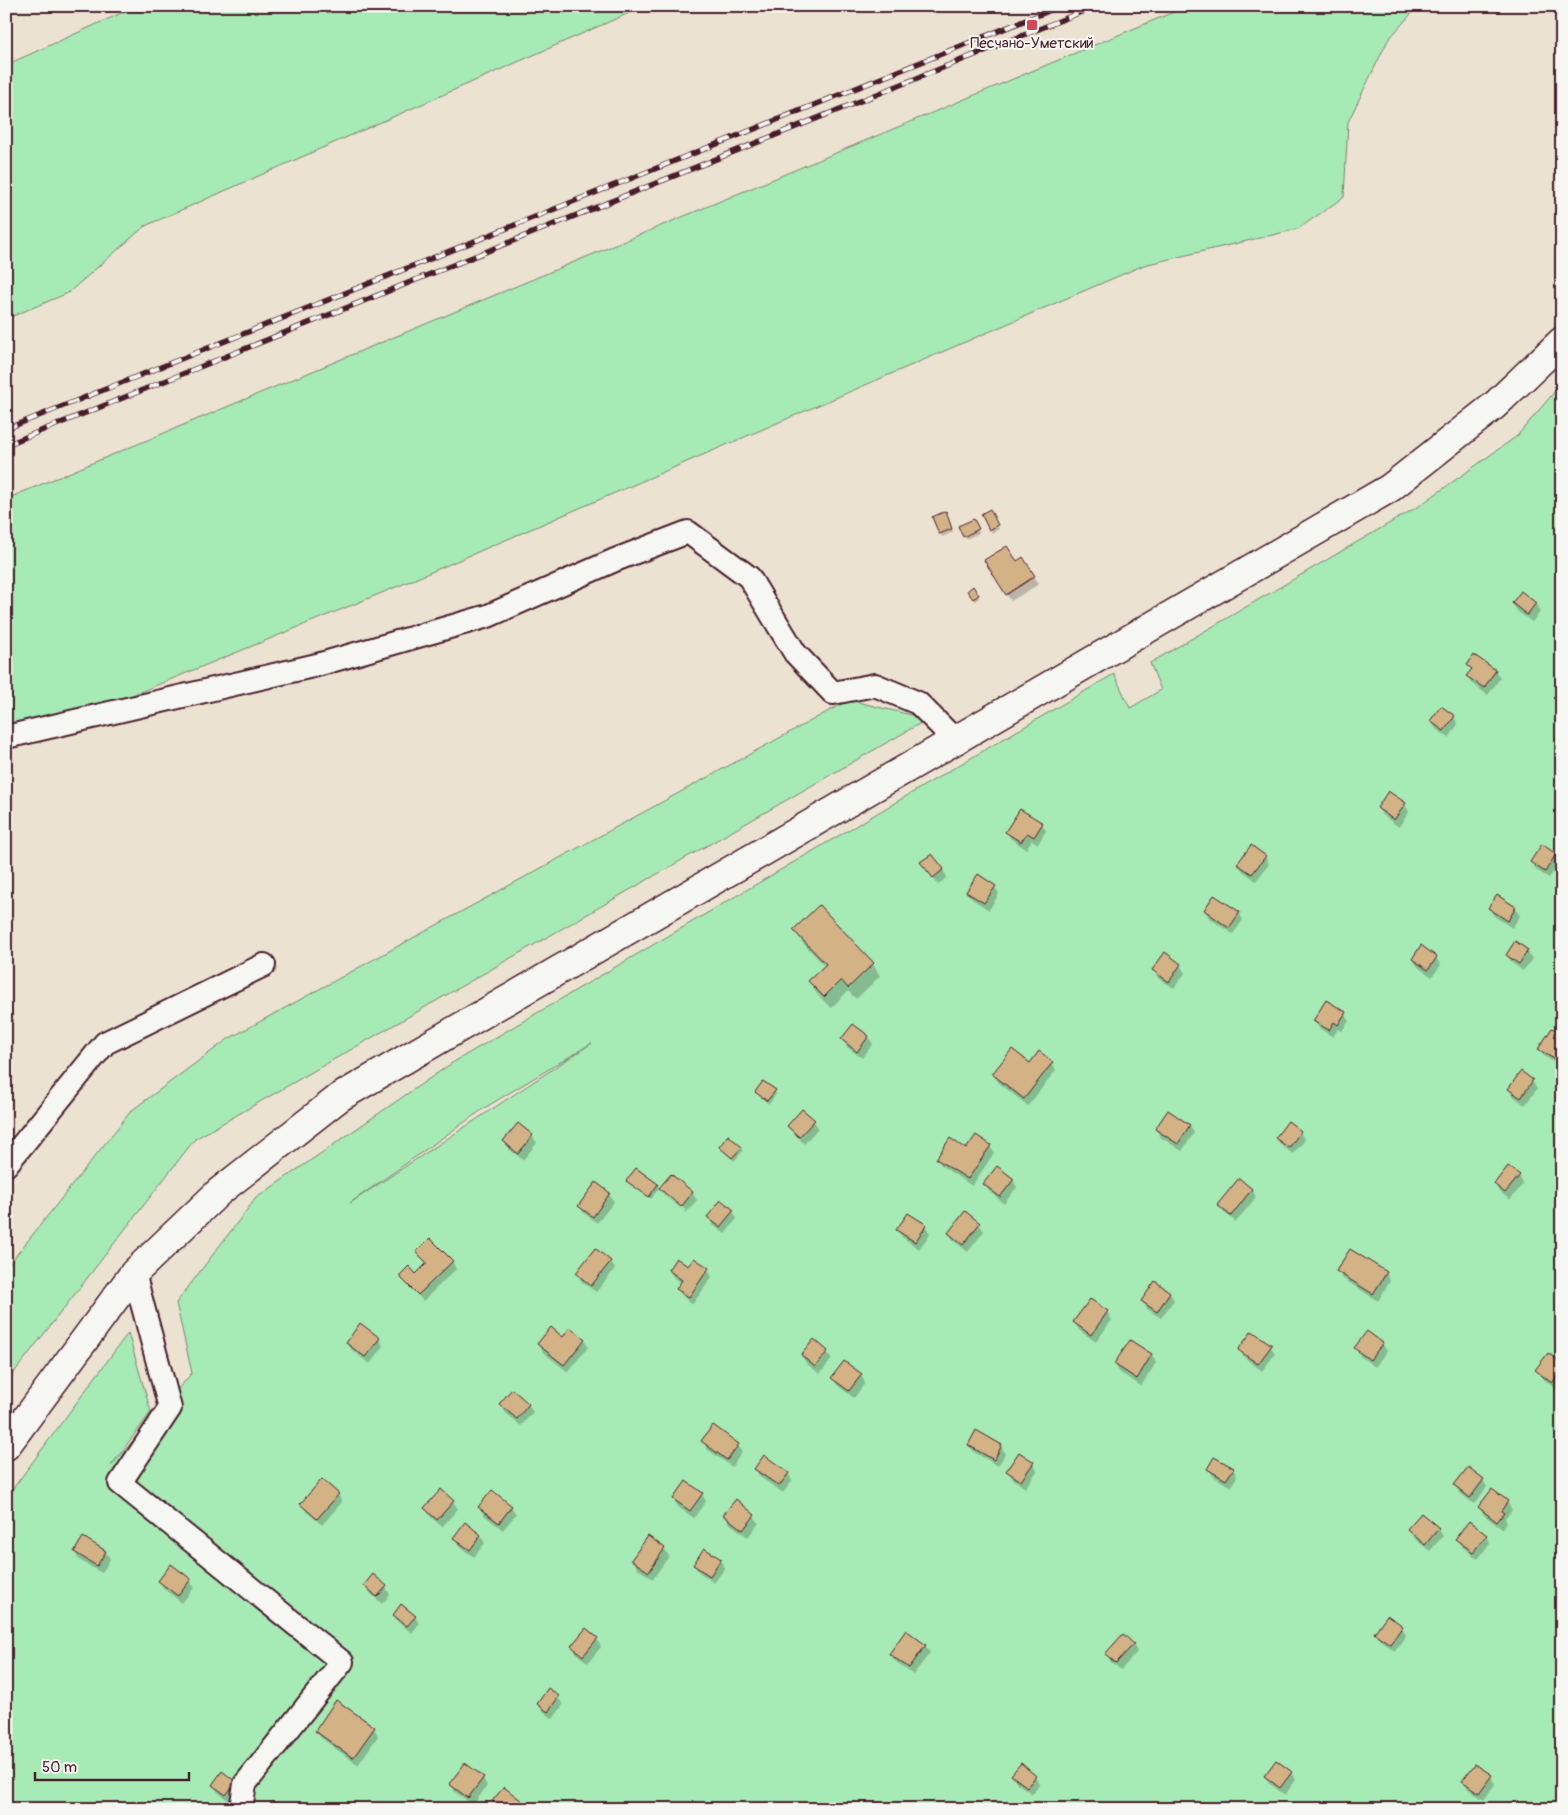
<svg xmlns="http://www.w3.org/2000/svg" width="1568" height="1815" viewBox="0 0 1568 1815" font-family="Pangolin,sans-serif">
  <rect width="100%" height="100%" fill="#ece2d2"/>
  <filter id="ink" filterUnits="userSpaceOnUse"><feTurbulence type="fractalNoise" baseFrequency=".02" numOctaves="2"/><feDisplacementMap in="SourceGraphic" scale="10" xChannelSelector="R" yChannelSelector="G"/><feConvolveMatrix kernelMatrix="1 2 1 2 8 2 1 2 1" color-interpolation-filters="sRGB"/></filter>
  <g filter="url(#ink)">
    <g fill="#a6eab5" stroke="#788470" fill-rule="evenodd">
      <polygon points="137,6 645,6 145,226 68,293 6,319 6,65"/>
      <polygon points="1188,6 1418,6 1388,40 1348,122 1344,197 1298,229 1144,265 401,585 6,747 6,499"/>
      <path d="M1562 383V1809H6V1498L128 1333 151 1412 111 1466 192 1373 176 1303 256 1198 452 1063 1114 674 1130 708 1161 690 1150 663 1419 506 1517 436ZM592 1043 350 1203 486 1107Z"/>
      <polygon points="849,700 928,719 195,1139 6,1383 6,1268 131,1111 228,1039"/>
    </g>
    <g fill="#0003" fill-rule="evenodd">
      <polygon points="990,511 999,529 992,533 983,515"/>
      <polygon points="947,516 953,532 942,537 940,533"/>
      <polygon points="973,520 979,533 966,539 960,527"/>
      <polygon points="1023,559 1039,584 1011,601 990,568 1016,563"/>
      <polygon points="973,588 979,598 975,601 970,594"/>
      <polygon points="1521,593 1536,604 1540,612 1532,622 1517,611 1513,603"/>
      <polygon points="1469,666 1495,671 1500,678 1488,695 1472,684 1468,676 1472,671"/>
      <polygon points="1562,688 1562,708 1554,698"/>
      <polygon points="1454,717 1458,724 1449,738 1436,729 1431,721"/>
      <polygon points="1405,804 1409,812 1399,827 1382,815 1378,808"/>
      <polygon points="1042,824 1046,831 1038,844 1032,840 1026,849 1011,839 1007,832"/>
      <polygon points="1556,854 1560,862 1549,878 1536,870 1531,862"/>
      <polygon points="1265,857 1269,864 1256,881 1243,871 1238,864"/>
      <polygon points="922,863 943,870 947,877 938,885"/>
      <polygon points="995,887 999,894 989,910 972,899 968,892"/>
      <polygon points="1497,897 1515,908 1520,916 1512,928 1494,916 1489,909"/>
      <polygon points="819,907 873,964 880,976 856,999 848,991 831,1008 816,993 810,981 825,966 802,942 795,930"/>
      <polygon points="1205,910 1239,913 1243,920 1233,934 1209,918"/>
      <polygon points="1516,943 1527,951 1532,959 1523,971 1512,963 1507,955"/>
      <polygon points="1165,954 1180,965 1185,973 1174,988 1158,978 1154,970"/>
      <polygon points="1436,958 1441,965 1432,977 1418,967 1413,959"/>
      <polygon points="1345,1013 1349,1021 1342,1031 1338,1029 1333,1037 1319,1028 1314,1021"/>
      <polygon points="1562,1036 1562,1061 1559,1066 1544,1056 1540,1049"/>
      <polygon points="868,1037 873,1044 862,1058 847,1047 843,1039"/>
      <polygon points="1052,1063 1056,1070 1028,1106 998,1082 994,1075 1030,1065"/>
      <polygon points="1521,1073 1532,1081 1537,1089 1525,1105 1514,1097 1510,1090"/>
      <polygon points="775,1091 776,1094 769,1104 756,1092"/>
      <polygon points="814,1121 818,1128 804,1144 788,1126"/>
      <polygon points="1288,1123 1300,1132 1305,1140 1293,1154 1281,1145 1277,1138"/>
      <polygon points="518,1124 532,1136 537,1143 523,1160 509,1149 504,1141"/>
      <polygon points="1189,1125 1194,1133 1182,1151 1160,1137 1156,1129"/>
      <polygon points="990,1146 994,1153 972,1186 942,1166 938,1159"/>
      <polygon points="720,1147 741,1148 743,1151 734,1161"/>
      <polygon points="1519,1176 1523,1184 1510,1200 1499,1191 1495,1184"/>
      <polygon points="1013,1180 1017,1187 1004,1204 989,1191 984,1184"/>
      <polygon points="1239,1180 1252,1190 1256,1197 1236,1222 1223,1212 1219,1205"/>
      <polygon points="628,1181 657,1184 659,1188 651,1199"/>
      <polygon points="596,1184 609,1194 614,1202 597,1223 584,1213 580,1206"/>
      <path d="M660 1188 692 1193 697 1200 686 1213 665 1196ZM665 1192 686 1210 685 1212 665 1195Z"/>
      <polygon points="733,1211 737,1219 725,1234 713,1225 708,1217"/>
      <polygon points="979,1224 984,1231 968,1252 954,1241 949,1233"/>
      <polygon points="926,1226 930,1234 919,1249 902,1237 898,1230"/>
      <polygon points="418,1252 452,1261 456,1269 423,1301 401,1276 416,1276 427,1265"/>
      <polygon points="610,1261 615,1269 596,1292 581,1281 577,1273"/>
      <polygon points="689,1268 708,1269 712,1277 693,1304 682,1296 678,1289 682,1283 674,1278 669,1270"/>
      <polygon points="1338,1271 1386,1273 1390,1281 1378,1301 1342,1278"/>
      <polygon points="1169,1292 1174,1300 1161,1318 1147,1309 1143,1301"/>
      <polygon points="1090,1300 1107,1312 1112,1320 1096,1342 1079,1330 1075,1322"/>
      <polygon points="1368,1333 1382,1344 1387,1351 1375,1367 1360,1356 1356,1348"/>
      <polygon points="379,1338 383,1346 370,1364 352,1350 348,1343"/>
      <polygon points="563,1339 584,1339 588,1347 568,1372 543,1352 539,1344"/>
      <polygon points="1130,1341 1152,1355 1156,1363 1141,1386 1119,1372 1115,1364"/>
      <polygon points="1271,1346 1275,1354 1262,1371 1244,1357 1240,1350"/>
      <polygon points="827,1352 832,1359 820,1374 806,1363 802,1355"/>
      <polygon points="1562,1365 1562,1383 1557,1390 1541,1377 1537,1370"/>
      <polygon points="861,1375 865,1383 854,1398 837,1385 833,1378"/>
      <polygon points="501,1404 528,1404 533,1412 521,1426 505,1412"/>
      <polygon points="703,1441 738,1445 742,1452 732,1467 707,1449"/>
      <polygon points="969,1445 1001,1446 1005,1454 998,1466 974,1452"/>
      <polygon points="1033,1463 1037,1471 1025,1488 1012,1478 1008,1471"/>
      <polygon points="755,1469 788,1473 792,1481 783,1493 760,1477"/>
      <polygon points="1209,1469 1233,1469 1237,1476 1231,1487 1213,1476"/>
      <polygon points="1483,1480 1487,1487 1474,1504 1460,1493 1455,1486"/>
      <polygon points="1492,1491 1507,1502 1512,1510 1505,1518 1507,1522 1502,1529 1484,1515 1479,1507"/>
      <polygon points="702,1494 706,1501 694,1518 678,1507 674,1499"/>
      <polygon points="338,1495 342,1502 322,1525 306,1511 302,1504"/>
      <polygon points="453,1502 458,1509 442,1527 430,1516 426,1508"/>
      <polygon points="480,1507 511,1507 516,1514 503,1530 484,1515"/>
      <polygon points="1421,1514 1438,1529 1443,1536 1430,1551 1413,1537 1409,1530"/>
      <polygon points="725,1515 754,1516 759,1523 748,1537 729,1523"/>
      <polygon points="480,1535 485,1543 474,1557 459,1546 455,1538"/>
      <polygon points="1486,1536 1490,1543 1478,1559 1461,1546 1457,1539"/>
      <polygon points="83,1538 106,1552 110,1559 102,1573 79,1560 75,1552"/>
      <polygon points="664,1549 669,1556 653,1579 637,1568 633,1560"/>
      <polygon points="704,1550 720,1560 725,1568 714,1583 699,1572 694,1565"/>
      <polygon points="190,1580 194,1588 182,1603 164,1589 160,1581"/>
      <polygon points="365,1585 386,1587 390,1595 382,1604 370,1593"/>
      <polygon points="394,1615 415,1616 419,1624 412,1633 398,1622"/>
      <polygon points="1402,1627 1406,1635 1395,1651 1380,1640 1375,1633"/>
      <polygon points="597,1639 601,1647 588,1663 577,1654 573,1646"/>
      <polygon points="1133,1644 1137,1652 1121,1670 1111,1662 1107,1654"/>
      <polygon points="925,1645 930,1653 913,1675 895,1661 890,1654"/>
      <polygon points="548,1690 558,1697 563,1705 553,1719 543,1711 538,1704"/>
      <polygon points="374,1728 378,1736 358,1765 321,1738 316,1731"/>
      <polygon points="1276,1762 1291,1773 1296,1780 1285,1795 1270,1784 1265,1776"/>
      <polygon points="223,1773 240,1790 230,1802 218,1792 213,1785"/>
      <polygon points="1013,1775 1035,1777 1040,1784 1032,1794 1017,1783"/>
      <polygon points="1491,1776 1495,1784 1484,1800 1468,1789 1464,1781"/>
      <polygon points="483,1778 487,1786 473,1805 455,1792 451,1784"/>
      <polygon points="494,1802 521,1802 525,1809 498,1809"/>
    </g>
    <g fill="#d3b286" stroke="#4a1f2b">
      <polygon points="990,509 998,525 989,530 981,514"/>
      <polygon points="946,511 952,529 939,534 932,517"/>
      <polygon points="974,519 979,529 963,537 958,526"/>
      <polygon points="1007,546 1017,561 1023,557 1035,576 1006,595 984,560"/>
      <polygon points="973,586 979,595 973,599 967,591"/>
      <polygon points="1521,591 1536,603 1527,615 1512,603"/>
      <polygon points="1474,655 1496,670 1484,688 1466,676 1472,669 1467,665"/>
      <polygon points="1562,686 1562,705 1553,698"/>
      <polygon points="1441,706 1455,716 1444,731 1430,721"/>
      <polygon points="1388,791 1406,803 1394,820 1377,808"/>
      <polygon points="1020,809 1043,823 1034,837 1027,833 1021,842 1005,832"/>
      <polygon points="1542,844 1556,854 1545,872 1530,862"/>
      <polygon points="1251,845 1266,856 1252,874 1237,864"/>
      <polygon points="932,854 944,869 933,878 920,862"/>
      <polygon points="978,874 996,886 984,903 966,892"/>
      <polygon points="1214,895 1240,912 1229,928 1204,910"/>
      <polygon points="1497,895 1516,907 1508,921 1488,908"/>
      <polygon points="819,905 874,963 848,988 841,980 824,997 808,981 826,964 793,930"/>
      <polygon points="1515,941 1528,950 1519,964 1506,955"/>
      <polygon points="1421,945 1437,957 1428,970 1412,959"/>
      <polygon points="1165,952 1181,964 1169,982 1152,970"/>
      <polygon points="1326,1000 1346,1012 1338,1025 1334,1022 1329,1030 1313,1021"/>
      <polygon points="853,1024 869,1036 857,1052 841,1039"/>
      <polygon points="1552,1028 1562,1034 1562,1048 1554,1059 1538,1049"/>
      <polygon points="1012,1049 1030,1063 1039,1051 1053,1062 1024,1099 992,1074"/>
      <polygon points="1521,1071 1533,1080 1521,1098 1508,1089"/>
      <polygon points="763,1081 776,1090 767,1101 755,1092"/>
      <polygon points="802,1109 815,1120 799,1137 787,1126"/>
      <polygon points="1168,1110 1190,1125 1178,1144 1155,1129"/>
      <polygon points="1288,1121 1301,1131 1289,1148 1275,1138"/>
      <polygon points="518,1123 533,1135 518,1154 503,1141"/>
      <polygon points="728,1135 742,1147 732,1158 719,1147"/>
      <polygon points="976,1135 991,1145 968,1179 936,1159 950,1138 966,1149"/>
      <polygon points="997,1166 1014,1179 1000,1197 983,1184"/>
      <polygon points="1508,1166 1520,1175 1505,1193 1494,1184"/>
      <polygon points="636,1168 658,1184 649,1197 626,1181"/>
      <polygon points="671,1174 693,1192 681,1207 659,1188"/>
      <polygon points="1239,1178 1252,1189 1231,1216 1217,1205"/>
      <polygon points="596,1182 610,1193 593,1217 578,1206"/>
      <polygon points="721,1200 734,1210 720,1227 707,1217"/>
      <polygon points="965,1211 980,1223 963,1245 948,1233"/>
      <polygon points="908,1213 927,1225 915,1242 896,1230"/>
      <polygon points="430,1238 453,1261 418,1295 399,1276 409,1266 416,1274 427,1263 416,1252"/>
      <polygon points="595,1248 611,1261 591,1286 576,1273"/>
      <polygon points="1350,1249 1387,1272 1373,1294 1336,1271"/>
      <polygon points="676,1258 688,1266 694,1258 709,1268 689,1297 676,1289 682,1280 668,1270"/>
      <polygon points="1155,1281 1170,1292 1157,1312 1141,1301"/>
      <polygon points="1090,1299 1108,1311 1091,1335 1073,1322"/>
      <polygon points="360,1323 380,1338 365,1357 346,1343"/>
      <polygon points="551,1327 563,1337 570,1327 585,1339 564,1365 537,1344"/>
      <polygon points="1252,1331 1272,1345 1258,1364 1238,1350"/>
      <polygon points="1367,1331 1383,1343 1370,1360 1354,1348"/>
      <polygon points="814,1339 828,1351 815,1367 801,1355"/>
      <polygon points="1130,1340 1152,1354 1137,1379 1114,1364"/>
      <polygon points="1548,1353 1562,1363 1562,1371 1552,1383 1535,1370"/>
      <polygon points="844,1361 862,1374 849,1391 831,1378"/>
      <polygon points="512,1389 529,1404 517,1419 499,1404"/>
      <polygon points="713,1425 739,1444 727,1460 701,1441"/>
      <polygon points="976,1430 1002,1445 994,1460 968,1445"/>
      <polygon points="1019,1452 1034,1462 1021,1481 1006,1471"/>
      <polygon points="764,1455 789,1473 779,1486 754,1469"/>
      <polygon points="1214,1457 1234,1468 1226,1480 1207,1469"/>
      <polygon points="1468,1467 1484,1479 1470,1498 1454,1485"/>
      <polygon points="322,1479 339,1494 317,1519 300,1504"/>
      <polygon points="686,1481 703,1493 690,1511 673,1499"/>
      <polygon points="441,1489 454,1501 437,1520 424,1508"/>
      <polygon points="1492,1489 1508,1501 1501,1511 1504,1513 1497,1522 1478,1507"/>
      <polygon points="492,1490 512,1506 499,1523 478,1507"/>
      <polygon points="736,1499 755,1515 743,1530 723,1515"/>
      <polygon points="1421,1513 1439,1528 1425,1545 1407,1529"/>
      <polygon points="1469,1521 1487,1535 1473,1552 1455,1539"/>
      <polygon points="465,1522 481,1535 470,1550 453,1538"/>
      <polygon points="648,1536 665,1548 649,1572 631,1560"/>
      <polygon points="83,1537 106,1551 97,1566 74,1552"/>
      <polygon points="704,1548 721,1559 710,1576 693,1565"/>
      <polygon points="171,1564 191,1579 178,1596 158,1581"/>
      <polygon points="373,1574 387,1586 377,1597 364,1585"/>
      <polygon points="401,1604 416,1616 407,1626 393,1615"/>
      <polygon points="1387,1615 1403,1626 1390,1644 1374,1633"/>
      <polygon points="586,1628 598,1638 583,1656 571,1646"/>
      <polygon points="906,1630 926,1645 909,1668 889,1654"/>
      <polygon points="1123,1634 1134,1644 1116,1663 1105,1654"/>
      <polygon points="548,1688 559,1696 548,1712 537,1704"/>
      <polygon points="336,1700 375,1727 353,1758 315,1731"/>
      <polygon points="1276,1760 1292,1772 1280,1788 1264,1776"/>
      <polygon points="465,1763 484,1777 468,1798 449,1784"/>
      <polygon points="1021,1763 1036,1776 1027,1787 1011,1775"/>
      <polygon points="1475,1764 1492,1775 1479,1793 1462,1781"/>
      <polygon points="222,1771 236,1782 226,1795 212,1785"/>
      <polygon points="504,1787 522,1801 516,1809 501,1809 492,1801"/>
    </g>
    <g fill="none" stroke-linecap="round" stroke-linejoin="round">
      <g stroke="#4a1f2b" stroke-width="26">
        <g id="minor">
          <polyline points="6,737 317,665 488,616 615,560 688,532 749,577 795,653 833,693 875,685 918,703 955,740"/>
          <polyline points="6,1165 105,1043 264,965"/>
          <polyline points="134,1273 170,1408 120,1483 342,1662 245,1784 241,1809"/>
        </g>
      </g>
      <g stroke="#4a1f2b" stroke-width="31">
        <polyline id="secondary" points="6,1446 134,1273 220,1191 340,1097 1390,488 1495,405 1562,341"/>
      </g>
      <use href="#minor" stroke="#f6f6f2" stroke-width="22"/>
      <use href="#secondary" stroke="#f6f6f2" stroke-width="28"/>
      <g stroke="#4a1f2b" stroke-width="5.5">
        <g id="rail">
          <polyline points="6,429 1061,6"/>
          <polyline points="6,445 1096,6"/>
        </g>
      </g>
      <use href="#rail" stroke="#f6f6f2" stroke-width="4" stroke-dasharray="11" stroke-linecap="butt"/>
    </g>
  </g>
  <rect fill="#d1495b" stroke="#f6f6f2" stroke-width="2" x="1026" y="19" width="12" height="12" rx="2.5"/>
  <g text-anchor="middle" stroke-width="4" stroke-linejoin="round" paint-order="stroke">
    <g font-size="15" fill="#4a1f2b" stroke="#f6f6f2">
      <text x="1032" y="48">Песчано-Уметский</text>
    </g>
  </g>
  <rect width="1568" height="1815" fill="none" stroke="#f6f6f2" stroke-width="25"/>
  <rect x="12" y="12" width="1543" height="1790" fill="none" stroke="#4a1f2b" stroke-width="2" filter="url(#ink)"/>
  <path d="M35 1772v8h154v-8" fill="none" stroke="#4a1f2b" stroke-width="2.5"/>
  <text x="42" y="1772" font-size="15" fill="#4a1f2b" stroke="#f6f6f2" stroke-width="4" paint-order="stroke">50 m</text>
</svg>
